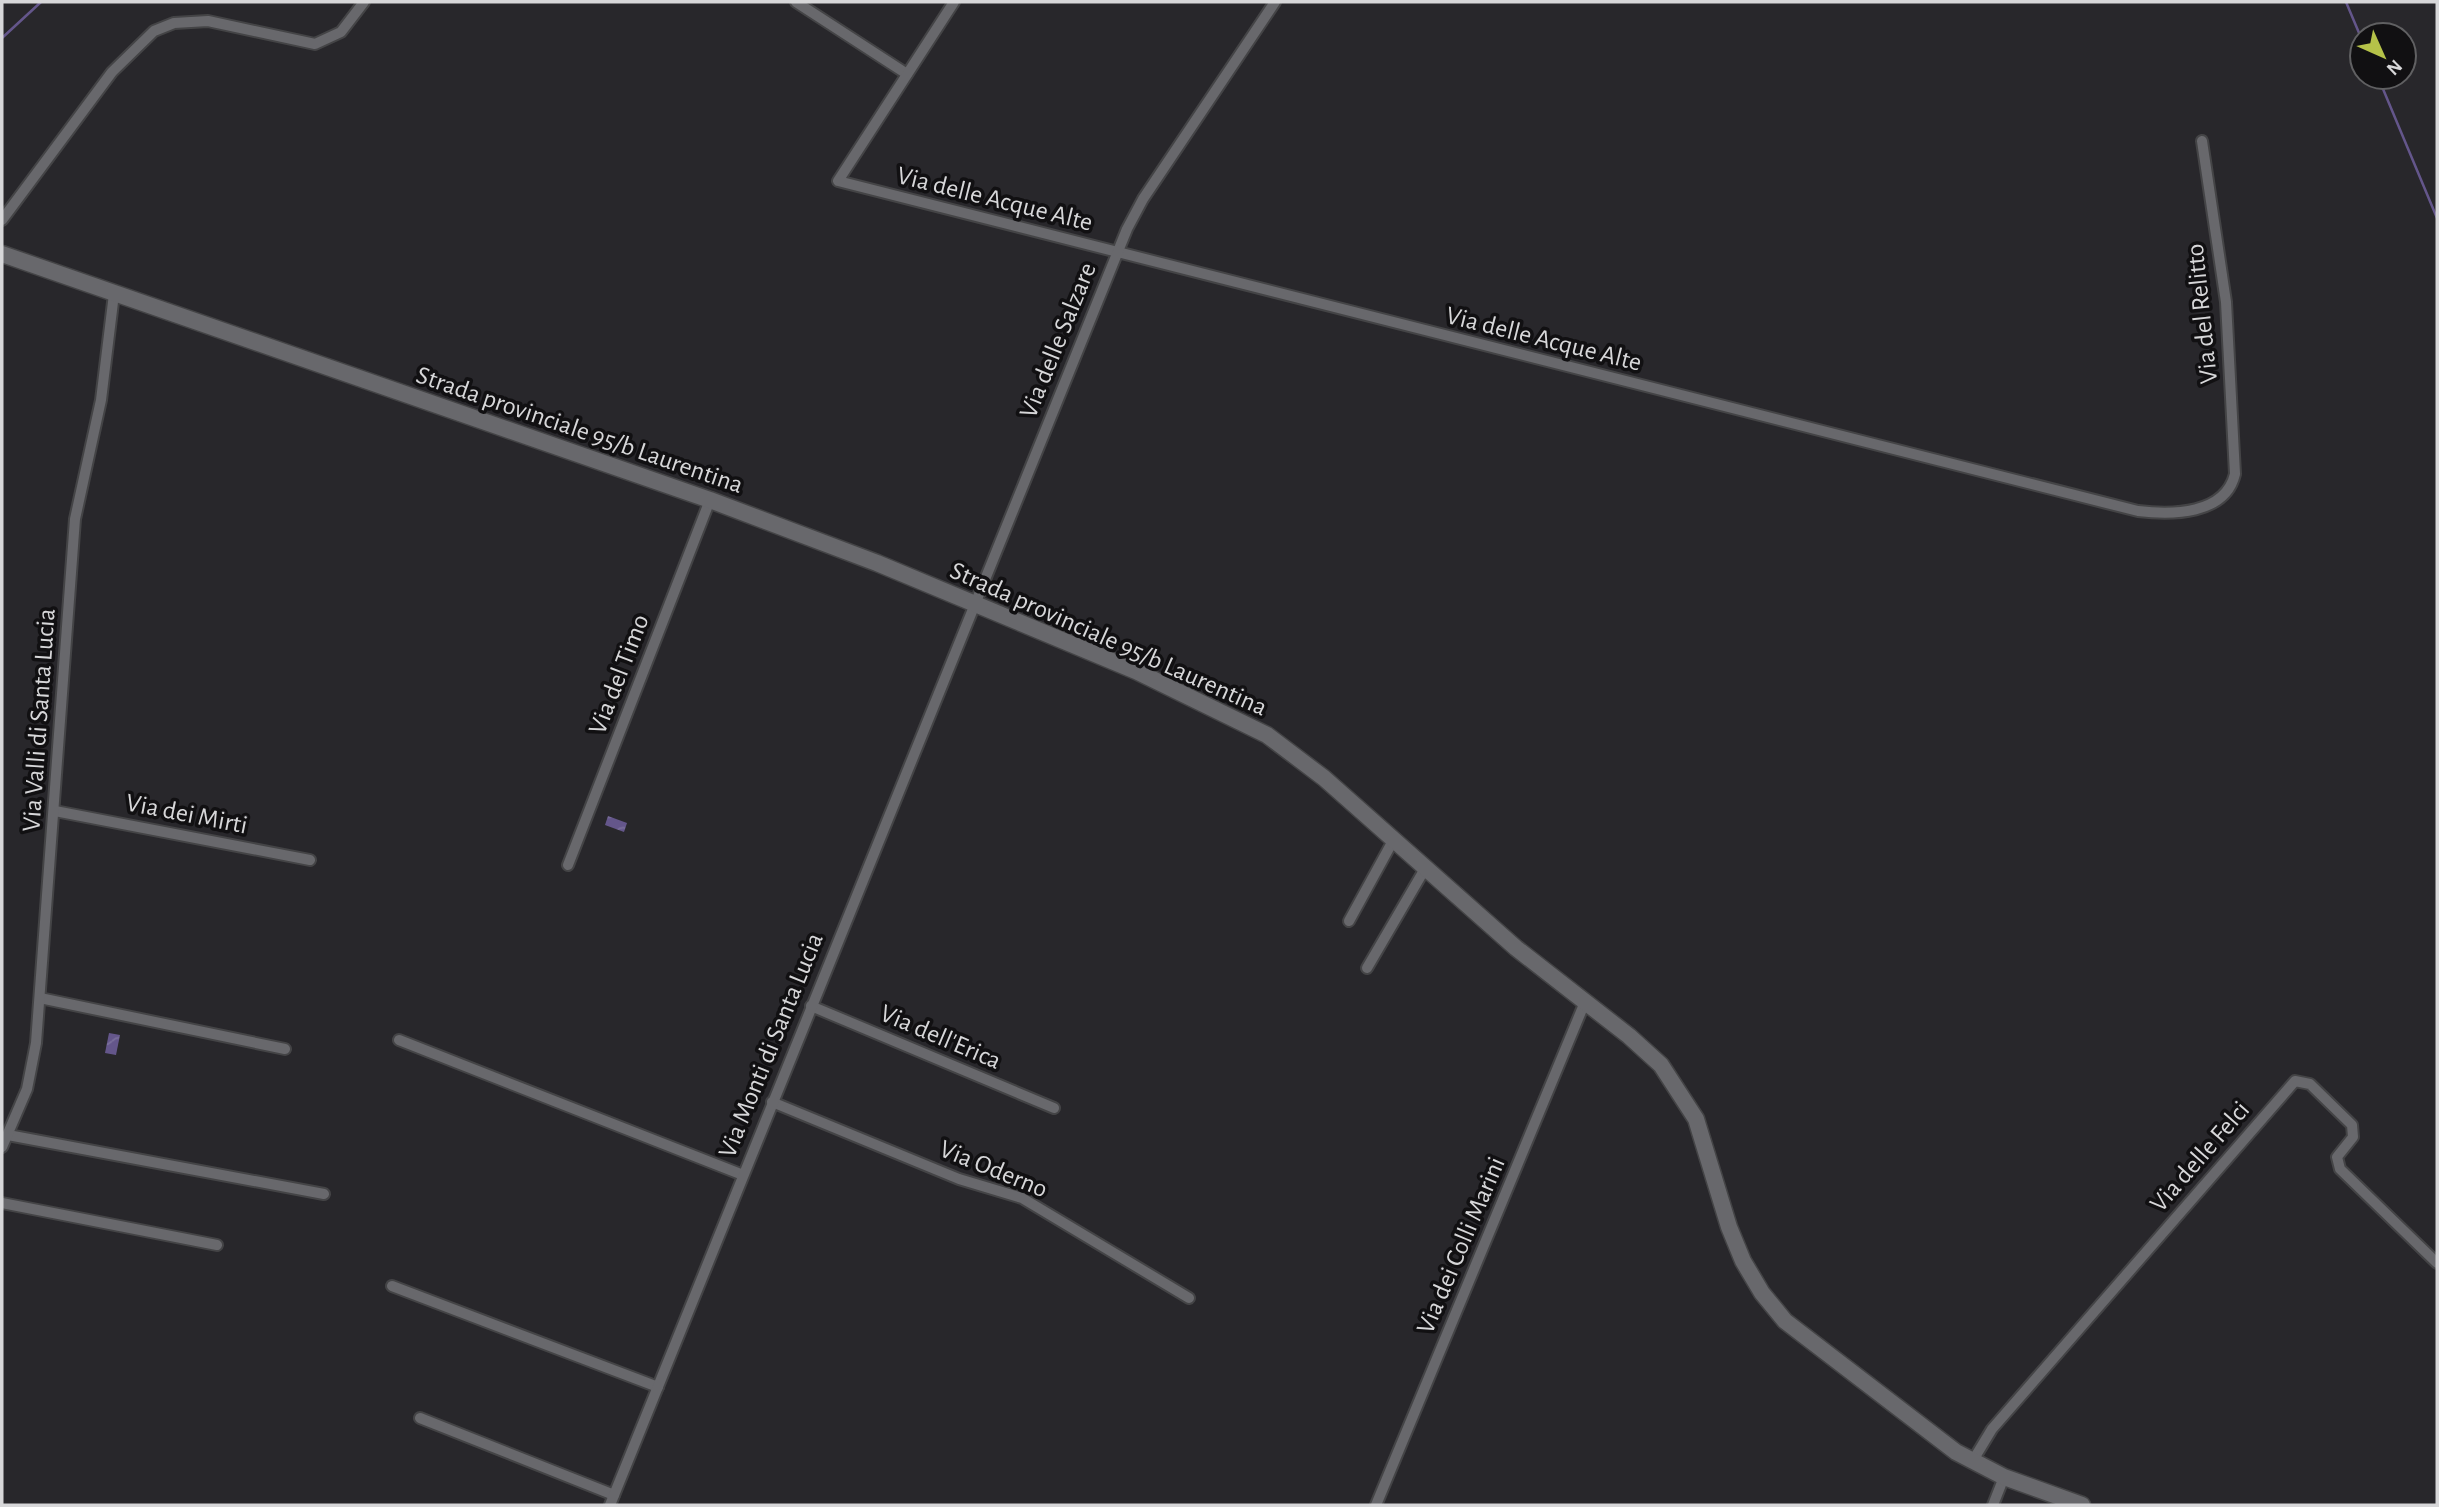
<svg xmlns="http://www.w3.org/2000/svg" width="2439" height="1507" viewBox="0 0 2439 1507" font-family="'Alegreya Sans',sans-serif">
  <defs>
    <pattern id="water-waves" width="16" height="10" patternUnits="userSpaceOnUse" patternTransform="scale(1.75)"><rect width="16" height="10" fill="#64568b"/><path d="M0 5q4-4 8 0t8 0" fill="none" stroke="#796e9b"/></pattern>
  </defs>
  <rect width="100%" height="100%" fill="#28272b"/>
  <g fill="url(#water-waves)">
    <polygon points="608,816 627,823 624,832 605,825"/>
    <polygon points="109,1033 120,1035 116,1055 105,1053"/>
  </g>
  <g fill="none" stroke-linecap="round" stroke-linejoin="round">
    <g stroke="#64568b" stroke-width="2.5">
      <polyline points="2346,2 2362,40"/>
      <polyline points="2,38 41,2"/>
      <polyline points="2378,77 2437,218"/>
    </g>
    <g stroke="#444446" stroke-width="14">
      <g id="street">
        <polyline points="796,2 907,74"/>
        <path d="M954 2 838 181 2138 511C2172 515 2225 515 2235 474L2226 302 2202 141"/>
        <polyline points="2,220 112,72 154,31 174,23 208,21 315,44 341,32 364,2"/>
        <polyline points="55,811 310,860"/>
        <polyline points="568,865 710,500"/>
        <polyline points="1349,921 1394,839"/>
        <polyline points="1367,968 1426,867"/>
        <polyline points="40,998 285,1049"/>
        <polyline points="811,1006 1054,1108"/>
        <polyline points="399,1040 743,1175"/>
        <polyline points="772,1102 959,1179 1022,1198 1189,1298"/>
        <polyline points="8,1135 324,1194"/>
        <polyline points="2,1147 27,1089 36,1043 75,519 101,400 114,294"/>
        <polyline points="2,1203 217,1245"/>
        <polyline points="392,1286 658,1387"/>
        <polyline points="420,1418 614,1495"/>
        <polyline points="1972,1462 1992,1429 2295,1081 2310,1084 2352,1125 2353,1137 2337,1157 2340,1169 2437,1263"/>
        <polyline points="610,1505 1127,229 1143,199 1275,2"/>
        <polyline points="1376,1505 1585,1002"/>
        <polyline points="1993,1505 2004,1477"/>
      </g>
    </g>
    <g stroke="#444446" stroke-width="19">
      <polyline id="secondary" points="2,254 710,500 877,563 1136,671 1267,735 1324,778 1516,948 1629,1036 1661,1065 1696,1119 1729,1227 1743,1261 1762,1293 1785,1321 1956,1452 2004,1477 2082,1505"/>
    </g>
    <use href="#street" stroke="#68686c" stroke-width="10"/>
    <use href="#secondary" stroke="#68686c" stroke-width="16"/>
  </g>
  <g text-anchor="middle" stroke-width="7" stroke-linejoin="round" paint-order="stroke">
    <g font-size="26" fill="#d7d7d9" stroke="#111012">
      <text transform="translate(995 198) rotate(14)" y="9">Via delle Acque Alte</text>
      <text transform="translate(2201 314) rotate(-96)" y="9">Via del Relitto</text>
      <text transform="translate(1544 338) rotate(14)" y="9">Via delle Acque Alte</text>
      <text transform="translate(1057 340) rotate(-68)" y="9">Via delle Salzare</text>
      <text transform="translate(580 429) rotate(19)" y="9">Strada provinciale 95/b Laurentina</text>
      <text transform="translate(1109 638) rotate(24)" y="9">Strada provinciale 95/b Laurentina</text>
      <text transform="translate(618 674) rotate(-69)" y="9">Via del Timo</text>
      <text transform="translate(38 720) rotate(-86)" y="9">Via Valli di Santa Lucia</text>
      <text transform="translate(187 813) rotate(11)" y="9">Via dei Mirti</text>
      <text transform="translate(941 1036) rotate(23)" y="9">Via dell'Erica</text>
      <text transform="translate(770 1045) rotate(-68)" y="9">Via Monti di Santa Lucia</text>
      <text transform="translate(2199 1156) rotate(-49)" y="9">Via delle Felci</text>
      <text transform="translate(994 1168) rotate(22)" y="9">Via Oderno</text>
      <text transform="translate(1460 1245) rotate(-67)" y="9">Via dei Colli Marini</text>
    </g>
  </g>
  <rect width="2439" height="1507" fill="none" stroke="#d7d7d9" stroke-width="7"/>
  <g transform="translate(2383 56) rotate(135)"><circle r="33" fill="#111012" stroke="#606062" stroke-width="2"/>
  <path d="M0-5L12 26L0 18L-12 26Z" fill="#b5c249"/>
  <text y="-10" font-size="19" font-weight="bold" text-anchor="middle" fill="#d7d7d9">N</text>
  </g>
</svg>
